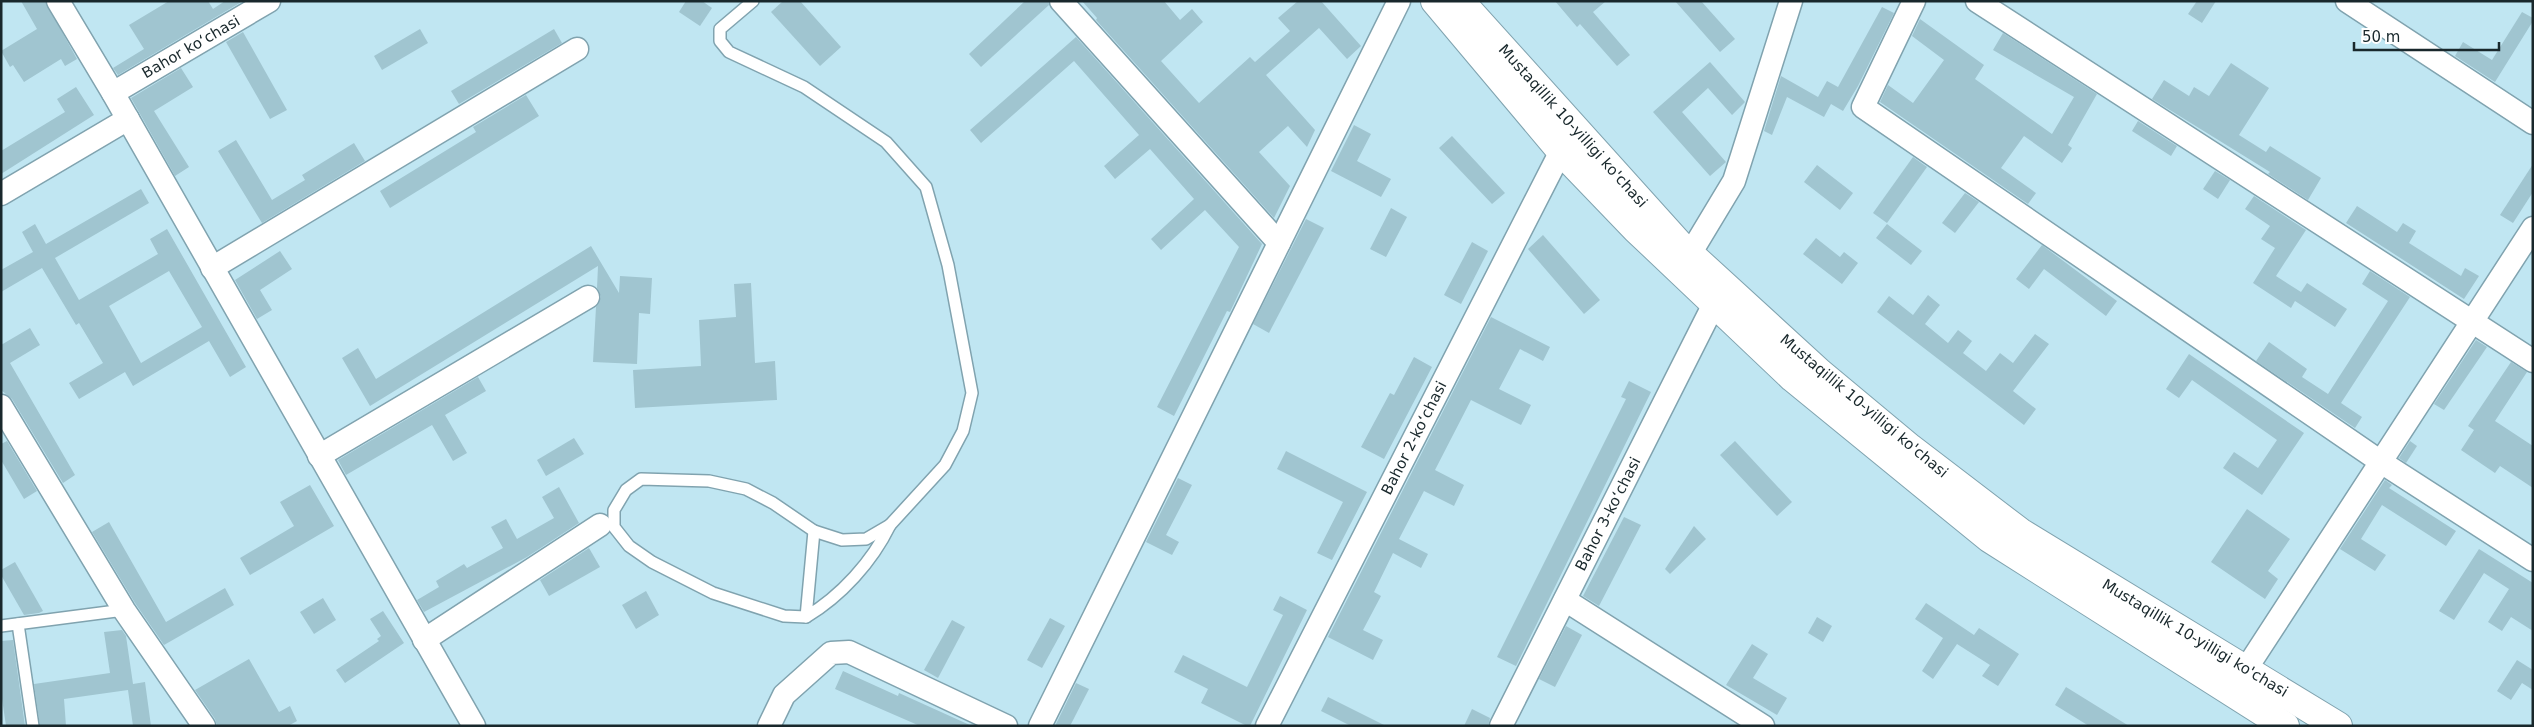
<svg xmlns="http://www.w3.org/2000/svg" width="2534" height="727" viewBox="0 0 2534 727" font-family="'DejaVu Sans',sans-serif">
  <rect width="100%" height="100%" fill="#c0e6f2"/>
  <g fill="#a0c5d0" fill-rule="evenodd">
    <polygon points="21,1 45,1 77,59 65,66 61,59 24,82 13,65 10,67 1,51 37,29"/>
    <polygon points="169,1 208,1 213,9 225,1 243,1 118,75 113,68 144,49 129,25"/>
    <polygon points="686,1 702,1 712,8 700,26 679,12"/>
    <polygon points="783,1 800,1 841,47 820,66 771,12"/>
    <polygon points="1025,1 1048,1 1049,5 981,67 969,54"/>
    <polygon points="1082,1 1164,1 1180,20 1192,9 1203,22 1161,61 1199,103 1250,57 1255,62 1290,31 1278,18 1298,1 1321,1 1361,46 1347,59 1319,28 1266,75 1315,130 1307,147 1288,126 1259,152 1290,186 1274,218 1096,20 1097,18"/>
    <polygon points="1555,1 1606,1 1593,12 1630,55 1617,66 1580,24 1577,27"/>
    <polygon points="1675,1 1701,1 1735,39 1720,52"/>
    <polygon points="2197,1 2216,1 2202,23 2188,14"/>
    <polygon points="1882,7 1894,13 1858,86 1843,111 1831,104 1824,117 1787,97 1772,135 1764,131 1781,76 1818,97 1827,81 1838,87"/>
    <polygon points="2522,12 2533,18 2533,21 2495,82 2455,56 2463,42 2492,60"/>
    <polygon points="1920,19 1984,65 1975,79 2052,134 2074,97 1993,50 2003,33 2097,94 2068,145 2072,148 2062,163 2024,136 2001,168 2036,193 2028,204 1880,102 1888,85 1913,103 1944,60 1912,36"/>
    <polygon points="420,29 428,43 382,70 374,56"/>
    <polygon points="554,29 562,43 459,104 451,91"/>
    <polygon points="243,32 287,110 270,119 226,42"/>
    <polygon points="1076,37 1262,244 1230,312 1227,311 1174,416 1157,407 1239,247 1205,210 1161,250 1151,239 1194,199 1150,149 1115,179 1104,166 1139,135 1074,61 981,143 970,130"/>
    <polygon points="1710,62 1745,102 1732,115 1708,88 1682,112 1726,162 1710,176 1653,112"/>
    <polygon points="2231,63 2269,88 2239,135 2266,152 2270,146 2321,178 2308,200 2268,174 2270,172 2152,99 2164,80 2189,96 2194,87 2209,96"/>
    <polygon points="181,68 193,87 154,111 189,167 175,176 131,98"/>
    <polygon points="76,87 94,115 1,174 1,151 65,112 57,99"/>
    <polygon points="526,95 539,116 390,208 380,191 476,132 473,127"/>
    <polygon points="2138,121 2177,146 2171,156 2132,131"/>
    <polygon points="1354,125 1371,134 1357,161 1391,179 1381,197 1331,171"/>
    <polygon points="1452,136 1505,193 1492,204 1439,148"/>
    <polygon points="236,140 272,200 305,180 302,175 354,143 365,161 262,223 218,151"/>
    <polygon points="1913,157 1927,167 1887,223 1873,213"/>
    <polygon points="2533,164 2533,192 2513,223 2500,215"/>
    <polygon points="1817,165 1853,193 1840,210 1804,182"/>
    <polygon points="2215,171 2230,180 2218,199 2203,189"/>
    <path d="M141 189 149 203 55 258 79 300 158 254 150 239 167 229 246 367 230 377 209 341 133 386 125 372 79 399 69 383 103 363 79 323 76 325 42 268 1 292V270L33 252 22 232 35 224 46 244ZM169 271 202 327 141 363 109 306Z"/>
    <polygon points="1965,193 1979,202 1955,233 1942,223"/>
    <polygon points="2254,196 2306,230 2276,276 2301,292 2297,298 2307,283 2347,309 2335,327 2295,301 2291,308 2253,283 2275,248 2261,239 2270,226 2245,209"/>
    <polygon points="2357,206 2397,232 2403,223 2416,231 2409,243 2461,276 2465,268 2479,276 2464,299 2346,223"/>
    <polygon points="1391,208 1407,217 1386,257 1370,249"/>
    <polygon points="1306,219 1324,228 1269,333 1253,324"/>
    <polygon points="1887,224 1922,251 1911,265 1876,238"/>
    <polygon points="1543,235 1600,300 1584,314 1528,249"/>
    <polygon points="1816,238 1840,257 1844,252 1858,263 1842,284 1803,254"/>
    <polygon points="1472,242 1488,251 1461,304 1444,295"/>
    <polygon points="2042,245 2117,301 2106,316 2044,269 2029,289 2016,279"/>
    <polygon points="591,246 619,293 620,276 652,278 650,314 639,313 637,364 593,362 596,307 601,297 597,288 598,266 370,406 342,358 358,348 376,379"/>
    <polygon points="280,251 292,269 260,290 272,310 257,319 235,280"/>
    <polygon points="2370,271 2410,297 2341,403 2362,417 2355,428 2256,361 2269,342 2307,369 2302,377 2328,394 2388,301 2362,284"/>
    <polygon points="751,283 755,363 775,361 777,400 635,408 633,370 701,366 699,320 736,317 734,284"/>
    <polygon points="1928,295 1940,305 1925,324 1948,343 1958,330 1972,341 1963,353 1986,371 2000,353 2013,363 2035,334 2049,344 2013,391 2036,409 2024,425 1877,312 1889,296 1913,315"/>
    <polygon points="1491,317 1550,347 1543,361 1520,349 1499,389 1531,405 1521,425 1471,400 1435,470 1464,485 1454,506 1424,491 1399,539 1428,554 1421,568 1393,553 1374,592 1381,596 1363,630 1383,640 1373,660 1328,637"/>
    <polygon points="30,328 40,345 10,363 75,475 63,483 12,399 1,390 1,345"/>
    <polygon points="2476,340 2487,347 2444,410 2434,404"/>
    <polygon points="2189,354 2304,433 2262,495 2223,468 2234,452 2258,468 2277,440 2192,380 2179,398 2166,389"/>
    <polygon points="1414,357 1432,367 1384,459 1361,447 1390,393 1394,395"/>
    <polygon points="2511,362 2527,372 2495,421 2533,446 2533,488 2500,466 2495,473 2461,450 2474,430 2468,426"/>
    <polygon points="478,377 486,391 445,415 467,453 453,461 432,425 346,475 338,460"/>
    <polygon points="1629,381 1651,392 1516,666 1497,657 1626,399 1621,397"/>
    <polygon points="574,438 584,454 546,476 537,460"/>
    <polygon points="7,441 37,491 24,499 1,460 1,444"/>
    <polygon points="1735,441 1792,502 1777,516 1720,455"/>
    <polygon points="2410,441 2417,446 2406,463 2399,458"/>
    <polygon points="1286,451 1367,492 1332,560 1317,553 1343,502 1277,469"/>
    <polygon points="1178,478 1192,485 1166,535 1179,542 1172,555 1146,542"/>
    <polygon points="2385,480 2392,485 2389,488 2456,531 2446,546 2382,505 2361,539 2386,555 2375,571 2340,549"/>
    <polygon points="310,485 334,526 250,575 240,558 294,526 280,502"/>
    <polygon points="559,487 579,523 527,557 424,612 417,600 439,587 436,581 464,564 467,568 503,548 491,527 506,519 517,539 554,518 542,497"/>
    <polygon points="2247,509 2290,539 2268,571 2278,579 2265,599 2211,562"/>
    <polygon points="1624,517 1641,525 1599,606 1583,596"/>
    <polygon points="109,522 166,622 225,588 234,605 164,645 135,603 92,532"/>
    <polygon points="1694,526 1706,539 1670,574 1665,569"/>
    <polygon points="589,548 600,567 549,596 540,580"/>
    <polygon points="2479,549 2533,583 2533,631 2511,617 2502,631 2488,622 2509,589 2484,573 2454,620 2439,611"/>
    <polygon points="15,562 43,611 39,613 24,615 1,575 1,570"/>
    <polygon points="646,591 659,615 636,629 622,605"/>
    <polygon points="1280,596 1307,610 1250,726 1247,726 1201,703 1208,689 1174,672 1183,655 1247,687 1283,615 1273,610"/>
    <polygon points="323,598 336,620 314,634 300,612"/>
    <polygon points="1926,603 1974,635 1979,628 2019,654 1998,686 1982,676 1990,665 1957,644 1933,679 1922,671 1943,638 1915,619"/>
    <polygon points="383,611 404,643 345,683 336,670 379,641 377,639 381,636 370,619"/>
    <polygon points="1817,617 1832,626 1823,642 1808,633"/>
    <polygon points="1050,618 1065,626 1042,668 1027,660"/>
    <polygon points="952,620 965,627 938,678 924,670"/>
    <polygon points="1566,626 1582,635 1555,687 1539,679"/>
    <polygon points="122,630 126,636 133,684 145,682 151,726 133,726 128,690 64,699 66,726 40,726 34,684 110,673 104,632"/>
    <polygon points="13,640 25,726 6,726 1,692 1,641"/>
    <polygon points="1752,644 1768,654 1753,678 1787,698 1777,715 1726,685"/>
    <polygon points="249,659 279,712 290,706 297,721 288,726 217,726 215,719 195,690"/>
    <polygon points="2517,660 2533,670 2533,690 2522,683 2511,700 2497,691"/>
    <polygon points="843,671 898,696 899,693 972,726 920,726 835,689"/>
    <polygon points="1076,683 1089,689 1070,726 1055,726"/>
    <polygon points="2066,687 2129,726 2089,726 2055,705"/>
    <polygon points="1328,697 1386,726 1351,726 1321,711"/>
    <polygon points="1472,709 1490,718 1488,726 1464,726"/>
  </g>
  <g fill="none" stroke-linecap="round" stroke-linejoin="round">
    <g stroke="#80a3af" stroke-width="14">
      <g id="service">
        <polyline points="753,1 720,29 720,41 729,52 804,87 886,142 926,187 948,265 972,393 963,431 945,465 890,525 866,539 842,540 814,531 773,503 746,489 709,481 641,479 626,490 614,510 614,527 629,546 652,562 713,593 784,616 806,617"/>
        <path d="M814 531 806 617C841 596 872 562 890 525"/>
        <polyline points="18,624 33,726"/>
        <polyline points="1,626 124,610"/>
      </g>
    </g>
    <g stroke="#80a3af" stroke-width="25">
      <g id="minor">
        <polyline points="58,1 113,93 474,726"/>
        <polyline points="1061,1 1279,243"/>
        <polyline points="1914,1 1863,107 2381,462 2533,560"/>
        <polyline points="1977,1 2533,361"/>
        <polyline points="2347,1 2533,123"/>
        <polyline points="113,93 269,1"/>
        <polyline points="1,194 128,119"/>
        <polyline points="1690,254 1734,181 1791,1"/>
        <polyline points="212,268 577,49"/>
        <polyline points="1,406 124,610 204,726"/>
        <polyline points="319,456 588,297"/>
        <polyline points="1565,600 1763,726"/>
        <polyline points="424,640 600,525"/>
        <polyline points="2246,669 2533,228"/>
        <polyline points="769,726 784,695 831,653 849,652 1006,726"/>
        <polyline points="1040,726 1399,1"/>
        <polyline points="1267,726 1561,151"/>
        <polyline points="1501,726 1715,302"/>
      </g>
    </g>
    <g stroke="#80a3af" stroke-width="30">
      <g id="secondary">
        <polyline points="1435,1 1561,151 1636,229 1793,378 1989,538 2285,726"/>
        <polyline points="1460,1 1680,245 1820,373 1910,448 2020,532 2338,726"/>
      </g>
    </g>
    <use href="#service" stroke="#fff" stroke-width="11"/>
    <use href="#minor" stroke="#fff" stroke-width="22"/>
    <use href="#secondary" stroke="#fff" stroke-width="28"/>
  </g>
  <g text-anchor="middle" stroke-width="4.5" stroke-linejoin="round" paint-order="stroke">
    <g font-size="15" fill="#19282c" stroke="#fff">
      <text transform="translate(191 47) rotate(-30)" y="5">Bahor koʻchasi</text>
      <text transform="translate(1573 126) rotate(48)" y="5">Mustaqillik 10-yilligi ko'chasi</text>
      <text transform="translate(1864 406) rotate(40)" y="5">Mustaqillik 10-yilligi ko'chasi</text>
      <text transform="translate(1414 438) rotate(-63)" y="5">Bahor 2-koʻchasi</text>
      <text transform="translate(1608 514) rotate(-63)" y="5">Bahor 3-koʻchasi</text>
      <text transform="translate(2195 638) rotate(31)" y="5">Mustaqillik 10-yilligi ko'chasi</text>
    </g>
  </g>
  <rect width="2534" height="727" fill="none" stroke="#19282c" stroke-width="5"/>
  <path d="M2354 42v8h145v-8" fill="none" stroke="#19282c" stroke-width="2.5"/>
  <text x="2362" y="42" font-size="15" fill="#19282c" stroke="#ffffff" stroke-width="4" paint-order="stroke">50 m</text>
</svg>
